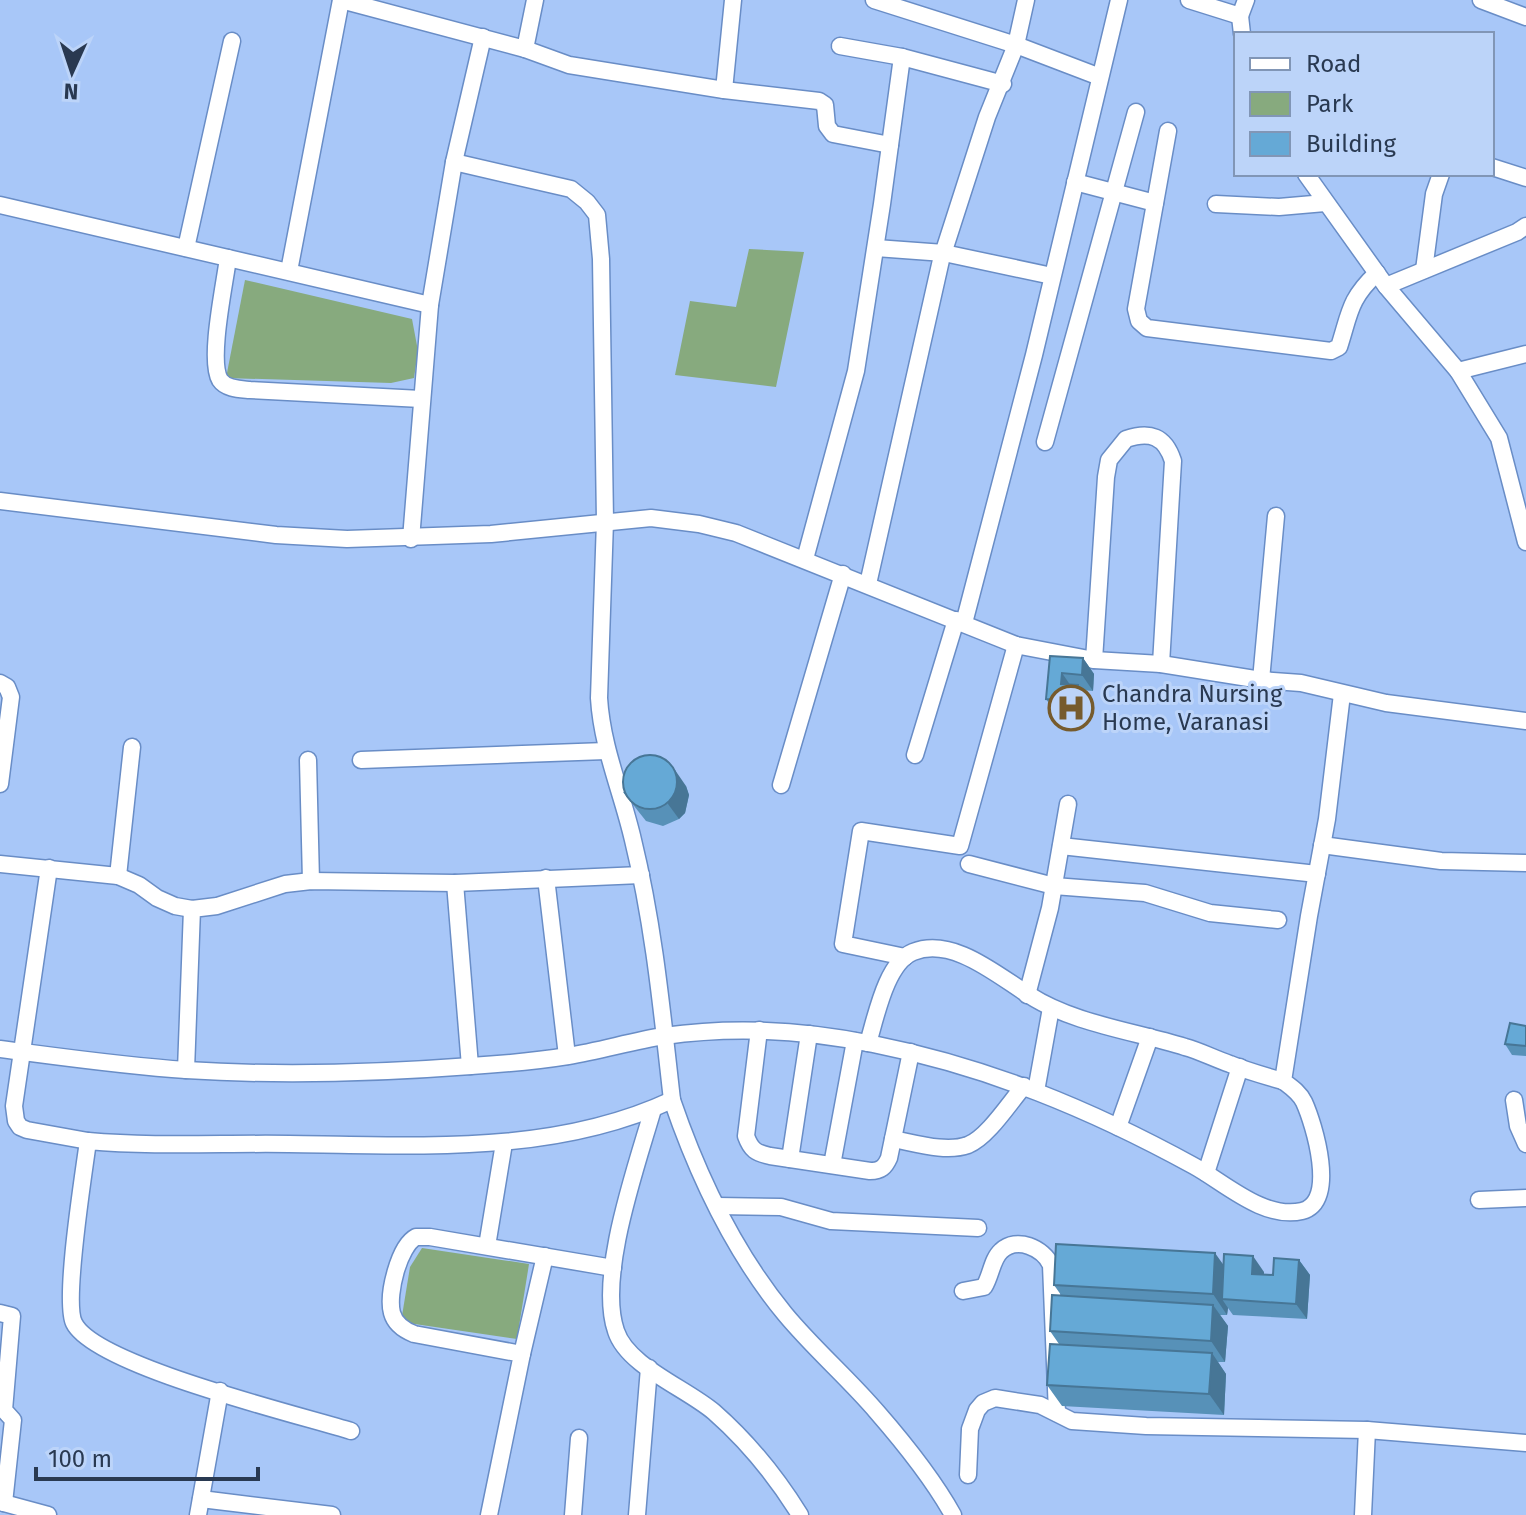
<svg xmlns="http://www.w3.org/2000/svg" width="1526" height="1515" viewBox="0 0 1526 1515" font-family="'Fira Sans',sans-serif">
  <rect width="100%" height="100%" fill="#a8c7f8"/>
  <g fill="#87aa7e">
    <polygon points="749,249 804,252 776,387 675,375 690,301 736,307"/>
    <polygon points="245,280 412,319 418,351 414,378 391,383 226,378"/>
    <polygon points="422,1248 529,1264 517,1339 401,1322 410,1267"/>
  </g>
  <g fill="none" stroke-linecap="round" stroke-linejoin="round">
    <g stroke="#698dc6" stroke-width="19">
      <g id="minor">
        <polyline points="341,0 525,49 535,0"/>
        <polyline points="874,0 1016,45 1100,77"/>
        <polyline points="1189,0 1240,16 1246,0"/>
        <polyline points="1481,0 1526,17"/>
        <polyline points="1240,16 1242,34"/>
        <polyline points="840,46 902,57"/>
        <polyline points="525,49 569,65 724,90 733,0"/>
        <polyline points="724,90 819,101 825,105 827,126 833,134 890,145"/>
        <path d="M1168 131 1136 309 1139 321 1147 328 1331 351 1339 347C1350 313 1349 299 1377 273"/>
        <path d="M454 162 571 189 587 202 597 215 601 259 605 521 599 698C602 748 622 792 633 840 654 926 662 1012 672 1100 698 1176 734 1252 785 1314 814 1349 848 1378 877 1412 904 1443 933 1479 953 1515"/>
        <polyline points="1492,167 1526,178"/>
        <polyline points="1306,174 1386,286 1458,371 1499,438 1526,542"/>
        <polyline points="1075,182 1155,203"/>
        <polyline points="1216,204 1279,207 1325,203"/>
        <polyline points="0,205 430,305"/>
        <polyline points="186,248 232,41"/>
        <polyline points="876,248 944,253 1052,276"/>
        <path d="M228 258C225 283 208 360 220 380 226 389 240 389 250 390L421 399"/>
        <polyline points="1424,270 1434,194 1441,174"/>
        <polyline points="289,271 341,0"/>
        <polyline points="1386,286 1517,232 1526,226"/>
        <polyline points="1458,371 1526,354"/>
        <polyline points="1045,442 1136,112"/>
        <polyline points="0,501 276,535 347,539 491,534 651,518 699,524 736,533 1016,645 1094,660 1161,664 1261,680 1301,683 1386,703 1526,721"/>
        <polyline points="411,539 430,305 454,162 483,37"/>
        <polyline points="805,559 856,371 882,204 902,57 1003,84"/>
        <polyline points="868,584 941,260 987,117 1016,45 1026,0"/>
        <polyline points="964,623 1034,355 1119,0"/>
        <path d="M1094 660 1106 477 1109 460 1126 439C1150 431 1165 436 1173 461L1161 664"/>
        <polyline points="1261,680 1276,516"/>
        <polyline points="0,683 7,687 11,697 0,784"/>
        <polyline points="915,755 956,620"/>
        <polyline points="308,760 311,881"/>
        <polyline points="361,760 606,751"/>
        <polyline points="781,785 843,574"/>
        <polyline points="1322,845 1441,861 1526,863"/>
        <polyline points="1061,846 1317,874"/>
        <polyline points="0,864 118,876 139,885 157,898 175,906 192,909"/>
        <polyline points="969,864 1054,886 1145,893 1210,913 1278,920"/>
        <polyline points="49,868 14,1106 16,1121 20,1127 27,1130 88,1141"/>
        <polyline points="118,876 132,747"/>
        <polyline points="546,878 567,1056"/>
        <polyline points="455,883 470,1066"/>
        <polyline points="905,957 843,944 861,831 960,846 1016,645"/>
        <polyline points="1027,995 1050,908 1068,804"/>
        <path d="M759 1030 746 1136C751 1150 756 1153 770 1156L870 1171C881 1171 885 1167 889 1158L911 1052"/>
        <path d="M868 1043C876 1017 886 963 913 952 953 936 998 976 1029 995 1074 1024 1134 1031 1185 1047 1200 1051 1215 1059 1230 1064 1247 1071 1265 1076 1283 1081"/>
        <path d="M0 1049C62 1057 124 1066 186 1070 279 1076 379 1073 471 1066 503 1064 537 1061 568 1056 600 1051 632 1041 664 1036 733 1026 804 1030 873 1044 988 1067 1090 1109 1194 1166 1225 1183 1264 1220 1302 1211 1338 1202 1314 1124 1304 1102 1299 1092 1291 1087 1283 1081L1309 916 1327 819 1342 694"/>
        <polyline points="186,1070 192,909 217,906 285,884 311,881 455,883 641,875"/>
        <polyline points="1036,1091 1051,1008"/>
        <polyline points="1514,1100 1518,1126 1526,1144"/>
        <path d="M653 1109C637 1165 597 1276 616 1331 627 1366 686 1388 714 1412 747 1441 777 1478 800 1515"/>
        <polyline points="1118,1127 1150,1037"/>
        <path d="M893 1139C915 1143 946 1153 968 1145 988 1137 1010 1102 1024 1086"/>
        <polyline points="790,1159 809,1034"/>
        <polyline points="832,1165 855,1041"/>
        <polyline points="1206,1173 1240,1067"/>
        <polyline points="1479,1200 1526,1198"/>
        <polyline points="717,1206 781,1207 831,1221 978,1228"/>
        <polyline points="487,1246 504,1143"/>
        <path d="M963 1291 984 1287C991 1276 992 1259 1001 1251 1017 1236 1043 1248 1051 1265L1057 1413"/>
        <polyline points="0,1313 12,1316 4,1410 13,1420 4,1503"/>
        <polyline points="522,1354 545,1256"/>
        <path d="M351 1431C300 1415 95 1366 74 1323 63 1301 84 1172 88 1141 155 1147 222 1143 289 1144 417 1145 552 1156 672 1100"/>
        <polyline points="968,1475 970,1429 977,1410 983,1403 995,1398 1040,1405 1072,1421 1146,1426 1367,1430 1526,1443"/>
        <polyline points="201,1499 332,1515"/>
        <polyline points="0,1502 48,1515"/>
        <polyline points="198,1515 220,1391"/>
        <path d="M489 1515 522 1354 414 1334C404 1330 395 1324 392 1313 387 1294 399 1246 416 1237H430L613 1268"/>
        <polyline points="573,1515 579,1438"/>
        <polyline points="637,1515 649,1368"/>
        <polyline points="1363,1515 1367,1430"/>
      </g>
    </g>
    <use href="#minor" stroke="#fff" stroke-width="16"/>
  </g>
  <g fill="#5791b8">
    <polygon points="1050,656 1083,658 1094,674 1093,691 1081,690 1089,701 1089,712 1075,712 1075,716 1057,715 1046,699"/>
    <polygon points="686,786 689,795 685,813 679,819 663,826 646,821 623,792"/>
    <polygon points="1526,1026 1526,1056 1512,1055 1505,1044"/>
    <polygon points="1299,1260 1310,1275 1307,1319 1233,1315 1228,1308 1227,1315 1220,1315 1228,1326 1225,1362 1218,1362 1226,1374 1224,1415 1062,1406 1047,1385 1059,1344 1050,1331 1061,1295 1054,1285 1224,1265 1264,1272 1264,1275 1273,1275"/>
  </g>
  <g fill="#477696">
    <polygon points="1083,658 1094,674 1093,691 1082,675"/>
    <polygon points="1062,673 1073,689 1061,684"/>
    <polygon points="1078,685 1089,701 1089,712 1078,697"/>
    <polygon points="1064,696 1075,712 1075,716 1064,701"/>
    <polygon points="675,770 686,786 689,795 685,813 679,819 668,804"/>
    <polygon points="1215,1253 1230,1274 1222,1299 1228,1308 1227,1315 1213,1294"/>
    <polygon points="1253,1256 1264,1272 1263,1290 1252,1274"/>
    <polygon points="1299,1260 1310,1275 1307,1319 1296,1304"/>
    <polygon points="1213,1305 1228,1326 1225,1362 1211,1341"/>
    <polygon points="1212,1353 1226,1374 1224,1415 1209,1394"/>
  </g>
  <g fill="#65a9d6" stroke="#477696" stroke-width="2">
    <polygon points="1050,656 1083,658 1082,675 1062,673 1061,684 1078,685 1078,697 1064,696 1064,701 1046,699"/>
    <circle cx="650" cy="782" r="27"/>
    <polygon points="1510,1023 1526,1026 1526,1046 1505,1044"/>
    <polygon points="1056,1244 1215,1253 1213,1294 1054,1285"/>
    <polygon points="1224,1254 1253,1256 1252,1274 1273,1275 1274,1258 1299,1260 1296,1304 1222,1299"/>
    <polygon points="1052,1295 1213,1305 1211,1341 1050,1331"/>
    <polygon points="1050,1344 1212,1353 1209,1394 1047,1385"/>
  </g>
  <defs>
    <g id="hospital-ring" transform="scale(2.3)"><circle r="9.5" fill="#bcd4f9" stroke="#765b2d" stroke-width="1.5"/><path d="M-5-5h3v3.5h4V-5h3V5h-3V1.5h-4V5h-3Z" fill="#765b2d"/></g>
  </defs>
  <g fill-rule="evenodd">
    <use href="#hospital-ring" x="1071" y="708"/>
  </g>
  <g text-anchor="middle" stroke-width="6" stroke-linejoin="round" paint-order="stroke">
    <g font-size="24" fill="#293951" stroke="#bcd4f9" text-anchor="start">
      <text x="1102" y="702">Chandra Nursing<tspan x="1102" dy="28">Home, Varanasi</tspan></text>
    </g>
  </g>
  <rect x="1234" y="32" width="260" height="144" fill="#bcd4f9" stroke="#8196b6" stroke-width="2"/>
  <rect x="1250" y="58" width="40" height="12" fill="#ffffff" stroke="#8196b6" stroke-width="2"/>
  <text x="1306" y="72" font-size="24" fill="#293951">Road</text>
  <rect x="1250" y="92" width="40" height="24" fill="#87aa7e" stroke="#8196b6" stroke-width="2"/>
  <text x="1306" y="112" font-size="24" fill="#293951">Park</text>
  <rect x="1250" y="132" width="40" height="24" fill="#65a9d6" stroke="#8196b6" stroke-width="2"/>
  <text x="1306" y="152" font-size="24" fill="#293951">Building</text>
  <g transform="translate(72 72) rotate(183)" stroke="#bcd4f9" stroke-width="6" paint-order="stroke">
  <path d="M0-6L14 30L0 20L-14 30Z" fill="#293951"/>
  <text y="-12" font-size="22" font-weight="bold" text-anchor="middle" fill="#293951">N</text>
  </g>
  <path d="M36 1467v12h222v-12" fill="none" stroke="#293951" stroke-width="4"/>
  <text x="48" y="1467" font-size="24" fill="#293951" stroke="#bcd4f9" stroke-width="6" paint-order="stroke">100 m</text>
</svg>
